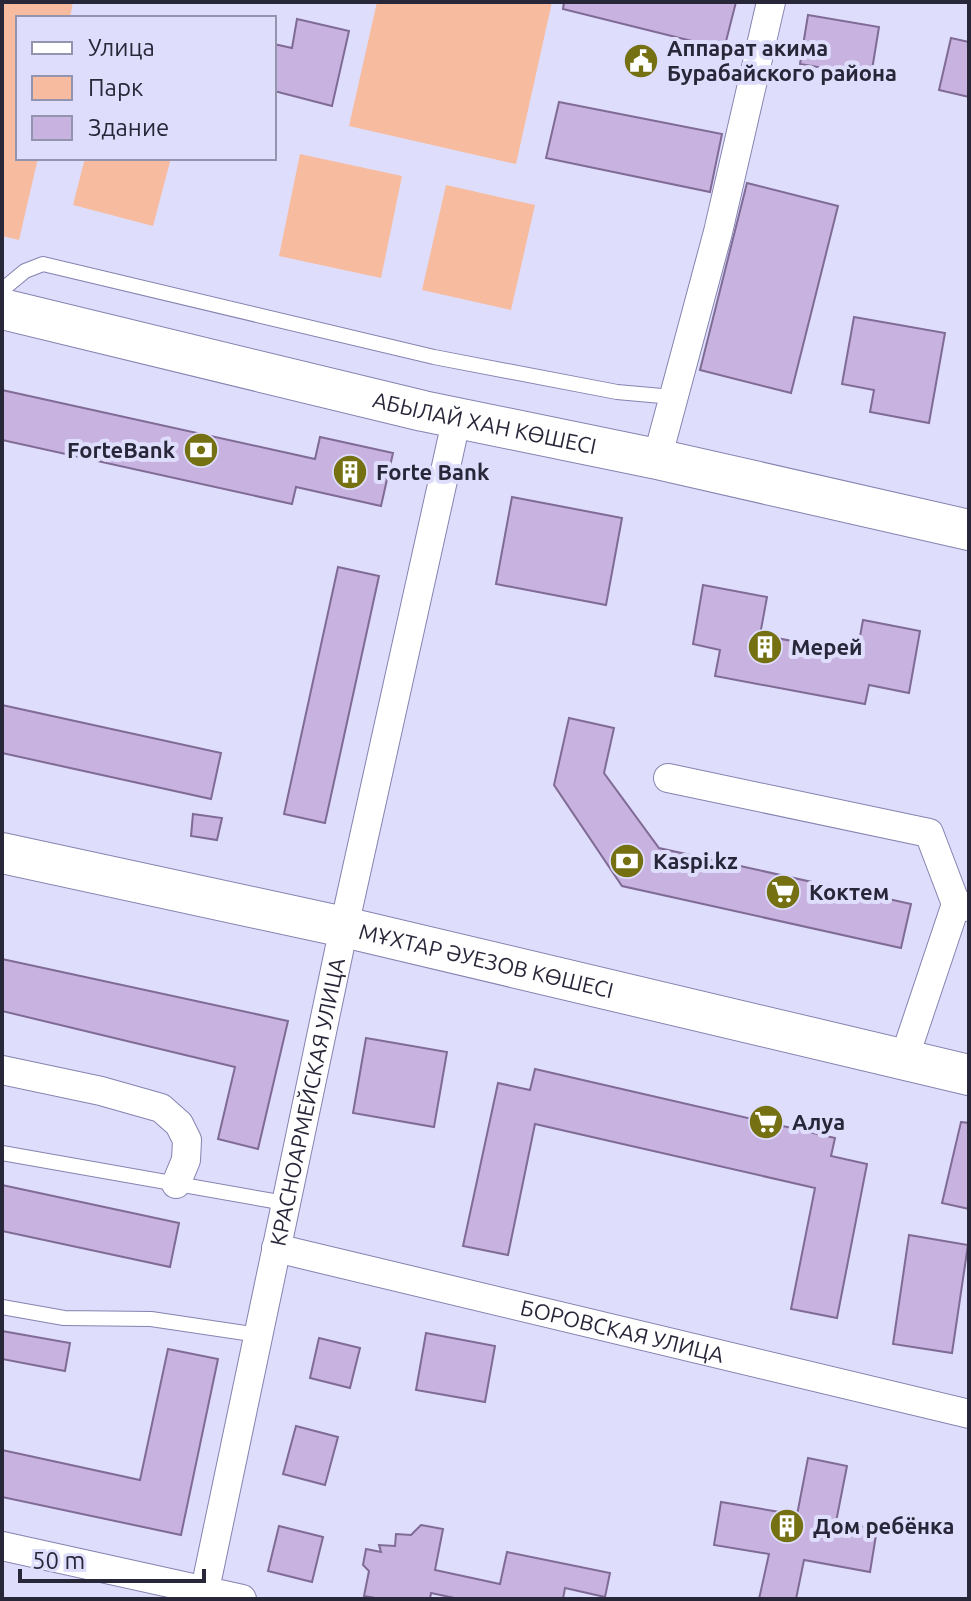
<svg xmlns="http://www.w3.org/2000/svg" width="971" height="1601" viewBox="0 0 971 1601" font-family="Ubuntu,sans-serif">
  <rect width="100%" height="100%" fill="#deddfb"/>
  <g fill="#f7bca0">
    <polygon points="2,2 73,2 70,18 18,18 18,158 38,158 19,240 2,236"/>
    <polygon points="377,2 552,2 516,164 349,126"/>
    <polygon points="300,154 402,176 381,278 279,256"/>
    <polygon points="85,158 171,158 153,226 73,205"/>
    <polygon points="446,185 535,205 511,310 422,290"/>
  </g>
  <g fill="#c8b2e0" stroke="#7f6b95" stroke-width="2">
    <polygon points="564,2 736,2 724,49 563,9"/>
    <polygon points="808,15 879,27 871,76 800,64"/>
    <polygon points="297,19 349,31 332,106 274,91 274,44 292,48"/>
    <polygon points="951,38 969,42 969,97 939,90"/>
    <polygon points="559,102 722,134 710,192 546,158"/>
    <polygon points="747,183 838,206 791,393 700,370"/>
    <polygon points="854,317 945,333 929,423 870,412 874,390 842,384"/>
    <polygon points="2,390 315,459 320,437 393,453 381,506 296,487 292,504 2,440"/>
    <polygon points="512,497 622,518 606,605 496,584"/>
    <polygon points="338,567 379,576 325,823 284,814"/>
    <polygon points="703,585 767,597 760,635 857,653 863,620 920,631 909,693 869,685 865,704 715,676 720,650 693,644"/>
    <polygon points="2,705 221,753 211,799 2,753"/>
    <polygon points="569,718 614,728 604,773 659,848 911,904 901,948 622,886 554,785"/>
    <polygon points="193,814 222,818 217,840 191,836"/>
    <polygon points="2,959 288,1021 258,1149 218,1139 235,1067 2,1011"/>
    <polygon points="366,1038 447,1052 434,1127 353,1113"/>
    <polygon points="535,1069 835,1138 831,1156 867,1164 837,1318 791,1309 815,1188 535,1124 508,1255 463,1246 498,1083 530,1090"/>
    <polygon points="961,1122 969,1123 969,1209 942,1203"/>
    <polygon points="2,1185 179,1223 170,1267 2,1231"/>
    <polygon points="909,1235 968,1245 952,1353 893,1344"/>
    <polygon points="2,1331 70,1343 65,1371 2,1359"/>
    <polygon points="426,1333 495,1346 485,1402 416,1390"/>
    <polygon points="319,1338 360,1348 350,1388 310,1378"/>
    <polygon points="168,1349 218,1359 181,1535 2,1497 2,1450 140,1480"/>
    <polygon points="296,1426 338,1437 325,1485 283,1474"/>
    <polygon points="808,1458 847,1466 836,1522 877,1529 870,1572 804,1560 796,1599 759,1599 769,1554 714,1545 721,1502 797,1515"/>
    <polygon points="421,1525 443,1529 435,1570 500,1584 507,1552 610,1573 605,1597 565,1588 563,1599 459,1599 431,1593 430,1599 381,1599 364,1596 369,1571 363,1565 366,1549 381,1552 379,1545 395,1546 396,1534 411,1535"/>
    <polygon points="279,1526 323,1537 312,1582 268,1571"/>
  </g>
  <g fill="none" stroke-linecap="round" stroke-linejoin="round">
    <g stroke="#8583b0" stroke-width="16">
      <g id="lane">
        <polyline points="2,290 25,271 43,264 434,357 617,392 673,397"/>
        <polyline points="2,1153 285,1203"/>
        <polyline points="2,1307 64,1318 151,1319 258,1335"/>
      </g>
    </g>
    <g stroke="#8583b0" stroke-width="30">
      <g id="street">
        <polyline points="657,459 718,232 771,2"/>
        <polyline points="668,778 929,833 956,904"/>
        <polyline points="904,1059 956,904 969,907"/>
        <polyline points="2,1070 101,1091 161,1108 179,1124 187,1140 186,1160 176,1184"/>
        <path id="s1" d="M276 1248 969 1414"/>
        <polyline points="2,1546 242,1599"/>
        <path id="s2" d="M203 1599 344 927 457 417"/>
      </g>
    </g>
    <g stroke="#8583b0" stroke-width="42">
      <g id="secondary">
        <path id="s3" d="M2 309 423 411 657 459 969 530"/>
        <path id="s4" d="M2 853 344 927 969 1075"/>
      </g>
    </g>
    <use href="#lane" stroke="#fff" stroke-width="14"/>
    <use href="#street" stroke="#fff" stroke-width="28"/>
    <use href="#secondary" stroke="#fff" stroke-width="40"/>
  </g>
  <defs>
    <g id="civic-disc" transform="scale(1.8)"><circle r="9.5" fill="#757012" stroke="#deddfb"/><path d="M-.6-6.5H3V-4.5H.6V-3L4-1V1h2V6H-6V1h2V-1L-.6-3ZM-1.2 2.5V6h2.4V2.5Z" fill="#fff"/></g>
    <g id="bank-disc" transform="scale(1.8)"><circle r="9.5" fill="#757012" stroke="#deddfb"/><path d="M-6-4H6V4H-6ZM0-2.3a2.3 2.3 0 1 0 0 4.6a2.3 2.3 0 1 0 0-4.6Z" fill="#fff"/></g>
    <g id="building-disc" transform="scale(1.8)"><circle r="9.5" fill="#757012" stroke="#deddfb"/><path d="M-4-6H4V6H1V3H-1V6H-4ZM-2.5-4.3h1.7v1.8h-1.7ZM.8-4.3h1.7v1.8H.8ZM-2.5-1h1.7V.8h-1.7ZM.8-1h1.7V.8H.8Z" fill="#fff"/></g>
    <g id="supermarket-disc" transform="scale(1.8)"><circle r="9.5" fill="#757012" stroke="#deddfb"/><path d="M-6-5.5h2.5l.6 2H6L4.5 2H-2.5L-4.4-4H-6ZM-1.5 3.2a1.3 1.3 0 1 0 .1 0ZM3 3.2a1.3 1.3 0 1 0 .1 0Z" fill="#fff"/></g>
  </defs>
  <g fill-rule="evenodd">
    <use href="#civic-disc" x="641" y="61"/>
    <use href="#bank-disc" x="201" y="450"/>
    <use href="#building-disc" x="350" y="472"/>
    <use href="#building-disc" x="765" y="647"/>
    <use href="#bank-disc" x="627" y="861"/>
    <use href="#supermarket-disc" x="783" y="892"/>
    <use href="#supermarket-disc" x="766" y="1122"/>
    <use href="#building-disc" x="787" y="1526"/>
  </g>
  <g text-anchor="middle" stroke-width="8" stroke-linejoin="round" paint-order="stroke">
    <g font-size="22" font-weight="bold" fill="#28273a" stroke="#deddfb" text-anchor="start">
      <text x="667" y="56">Аппарат акима<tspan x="667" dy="25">Бурабайского района</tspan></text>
      <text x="175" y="458" text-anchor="end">ForteBank</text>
      <text x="376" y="480">Forte Bank</text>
      <text x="791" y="655">Мерей</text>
      <text x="653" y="869">Kaspi.kz</text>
      <text x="809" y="900">Коктем</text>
      <text x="792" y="1130">Алуа</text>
      <text x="813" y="1534">Дом ребёнка</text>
    </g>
    <g font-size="22" fill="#28273a" stroke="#deddfb">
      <text dy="8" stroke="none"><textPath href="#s3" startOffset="496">АБЫЛАЙ ХАН КӨШЕСІ</textPath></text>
      <text dy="8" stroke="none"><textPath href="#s4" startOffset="496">МҰХТАР ӘУЕЗОВ КӨШЕСІ</textPath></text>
      <text dy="8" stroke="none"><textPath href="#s2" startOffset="508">КРАСНОАРМЕЙСКАЯ УЛИЦА</textPath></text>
      <text dy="8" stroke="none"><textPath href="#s1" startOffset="356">БОРОВСКАЯ УЛИЦА</textPath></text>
    </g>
  </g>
  <rect width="971" height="1601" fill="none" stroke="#28273a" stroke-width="8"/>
  <rect x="16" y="16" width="260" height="144" fill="#deddfb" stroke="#9594ae" stroke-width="2"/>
  <rect x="32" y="42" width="40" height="12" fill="#ffffff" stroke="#9594ae" stroke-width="2"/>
  <text x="88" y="56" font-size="24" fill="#28273a">Улица</text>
  <rect x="32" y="76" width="40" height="24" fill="#f7bca0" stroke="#9594ae" stroke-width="2"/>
  <text x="88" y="96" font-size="24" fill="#28273a">Парк</text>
  <rect x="32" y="116" width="40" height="24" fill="#c8b2e0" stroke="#9594ae" stroke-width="2"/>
  <text x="88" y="136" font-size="24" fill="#28273a">Здание</text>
  <path d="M20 1569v12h184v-12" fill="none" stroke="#28273a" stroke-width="4"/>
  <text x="32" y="1569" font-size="24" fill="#28273a" stroke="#deddfb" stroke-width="6" paint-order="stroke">50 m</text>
</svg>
